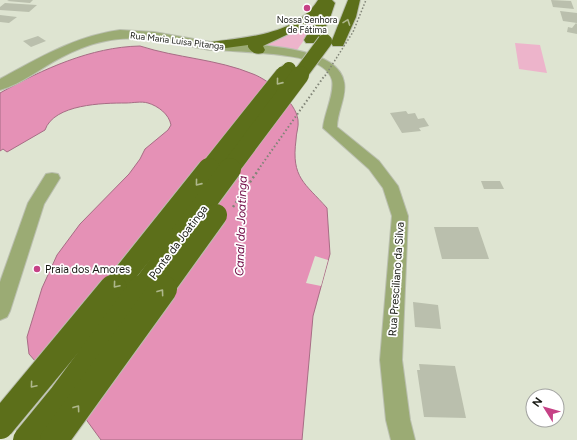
<svg xmlns="http://www.w3.org/2000/svg" width="577" height="440" viewBox="0 0 577 440" font-family="Figtree,sans-serif">
  <rect width="100%" height="100%" fill="#dee4d1"/>
  <g fill="#edb4cb">
    <polygon points="315,19 312,29 297,50 260,47"/>
    <polygon points="515,43 540,45 547,73 519,69"/>
  </g>
  <path fill="#e591b6" stroke="#a76d85" d="M140 46C177 58 217 59 253 74 269 80 296 102 298 120 299 127 296 133 296 140 291 178 305 183 327 208L330 254 313 316 302 440H101L85 418 29 354 27 337 42 288 57 255 80 224 129 174 140 159 145 149 168 130 171 125C169 114 158 106 148 103 141 101 133 103 126 103 103 103 54 104 45 130L7 152 3 149 0 151V93C43 69 91 47 140 46Z"/>
  <polygon fill="#dee4d1" points="315,256 328,260 321,286 306,283"/>
  <g fill="#babfad">
    <polygon points="9,0 33,0 30,3 7,1"/>
    <polygon points="551,0 571,1 574,9 553,7"/>
    <polygon points="5,3 37,5 29,12 0,10 0,7"/>
    <polygon points="560,11 577,13 577,23 563,21"/>
    <polygon points="0,15 17,17 9,23 0,22"/>
    <polygon points="576,23 577,24 577,34 567,32 568,27 572,28"/>
    <polygon points="38,36 46,41 31,47 23,41"/>
    <polygon points="406,111 408,114 415,113 418,119 424,118 429,126 419,128 421,131 402,133 390,113"/>
    <polygon points="481,181 500,181 504,189 484,189"/>
    <polygon points="434,227 478,227 489,259 442,259"/>
    <polygon points="413,302 438,305 441,329 415,327"/>
    <polygon points="419,364 455,366 466,418 424,417 417,370 420,370"/>
  </g>
  <g fill="none" stroke-linecap="round" stroke-linejoin="round">
    <g stroke="#babfaf" stroke-width="2">
      <g id="minor">
        <path d="M211 43C241 44 338 43 344 82 347 96 337 112 337 127L379 161 398 186 408 216 402 360 410 420 415 440H391L386 420 380 360 392 216 383 188 369 169 323 128C324 114 335 93 332 80 324 47 233 55 207 48L205 46 207 44Z"/>
        <polygon points="52,173 58,174 60,178 44,204 10,311 7,317 0,320 0,282 28,203 46,174"/>
      </g>
    </g>
    <g stroke="#babfaf" stroke-width="2">
      <path id="tertiary" d="M120 30 154 32 211 42 216 43 218 46 216 49 211 50C151 40 120 27 62 57 42 67 22 84 0 90V79C39 58 75 36 120 30Z"/>
    </g>
    <g stroke="#babfaf" stroke-width="2">
      <g id="trunk">
        <path d="M318 0H332L335 3 329 21 316 43H306L304 40 316 19 299 29 263 46 265 50 263 53C256 55 252 53 248 47V45L211 50 206 49 204 46 206 43 211 42C247 37 296 35 318 0Z"/>
        <polygon points="348,0 360,0 356,17 343,46 333,46 331,43"/>
      </g>
    </g>
    <use href="#minor" fill="#9bab74" fill-rule="evenodd"/>
    <use href="#tertiary" fill="#9bab74" fill-rule="evenodd"/>
    <use href="#trunk" fill="#5c6f1a" fill-rule="evenodd"/>
    <g stroke="#babfaf" stroke-width="16" stroke-linecap="butt">
      <g id="trunk-bridge-far3">
        <polyline points="284,76 289,69"/>
        <polyline points="299,76 325,41"/>
      </g>
    </g>
    <g stroke="#babfaf" stroke-width="19" stroke-linecap="butt">
      <g id="trunk-bridge-far2">
        <polyline points="208,170 284,75"/>
        <polyline points="229,170 300,75"/>
      </g>
    </g>
    <g stroke="#babfaf" stroke-width="24" stroke-linecap="butt">
      <g id="trunk-bridge-far1">
        <polyline points="112,290 209,169"/>
        <polyline points="141,290 230,169"/>
        <polyline points="162,290 216,215"/>
      </g>
    </g>
    <g stroke="#babfaf" stroke-width="30" stroke-linecap="butt">
      <g id="trunk-bridge">
        <polyline points="0,425 113,289"/>
        <polyline points="27,440 63,396 142,289"/>
        <polyline points="54,440 163,289"/>
      </g>
    </g>
    <polyline stroke="#808477" stroke-width="1.5" stroke-dasharray="1.5 2" stroke-linecap="butt" points="325,76 353,32 366,0"/>
    <polyline stroke="#808477" stroke-width="2" stroke-dasharray="1.5 2.5" stroke-linecap="butt" points="258,170 325,75"/>
    <polyline stroke="#808477" stroke-width="2.5" stroke-dasharray="2 3" stroke-linecap="butt" points="233,207 259,169"/>
    <use href="#trunk-bridge-far3" stroke="#5c6f1a" stroke-width="14"/>
    <use href="#trunk-bridge-far2" stroke="#5c6f1a" stroke-width="18"/>
    <use href="#trunk-bridge-far1" stroke="#5c6f1a" stroke-width="22"/>
    <use href="#trunk-bridge" stroke="#5c6f1a" stroke-width="28"/>
  </g>
  <defs><path id="oneway-chevron" d="M-2-3.5L2.5 0L-2 3.5" fill="none" stroke-width="1.6" stroke-linecap="round" stroke-linejoin="round"/></defs>
  <g stroke="#aeb78c">
    <use href="#oneway-chevron" transform="translate(347 22) rotate(-70)"/>
    <use href="#oneway-chevron" transform="translate(279 82) rotate(129)"/>
    <use href="#oneway-chevron" transform="translate(198 183) rotate(129)"/>
    <use href="#oneway-chevron" transform="translate(116 285) rotate(130)"/>
    <use href="#oneway-chevron" transform="translate(161 292) rotate(-54)"/>
    <use href="#oneway-chevron" transform="translate(33 385) rotate(130)"/>
    <use href="#oneway-chevron" transform="translate(77 408) rotate(-54)"/>
  </g>
  <g fill="#c64286" stroke="#fff" stroke-width="1.5">
    <circle cx="307" cy="8" r="4"/>
    <circle cx="37" cy="269" r="4"/>
  </g>
  <g text-anchor="middle" stroke-width="3.5" stroke-linejoin="round" paint-order="stroke">
    <g font-size="9" fill="#171913" stroke="#fff">
      <text x="307" y="23">Nossa Senhora<tspan x="307" dy="10">de Fátima</tspan></text>
    </g>
    <g font-size="9" fill="#171913" stroke="#fff">
      <text transform="translate(177 41) rotate(7)" y="3">Rua Maria Luisa Pitanga</text>
    </g>
    <g font-size="11" fill="#171913" stroke="#fff">
      <text transform="translate(178 242) rotate(-53)" y="4">Ponte da Joatinga</text>
      <text transform="translate(396 279) rotate(-86)" y="4">Rua Presciliano da Silva</text>
    </g>
    <g font-size="11" fill="#171913" stroke="#fff" text-anchor="start">
      <text x="45" y="273">Praia dos Amores</text>
    </g>
    <g font-size="12" font-style="italic" fill="#6f0a45" stroke="#fff">
      <text transform="translate(241 226) rotate(-88)" y="4">Canal da Joatinga</text>
    </g>
  </g>
  <g transform="translate(545 408) rotate(307)"><circle r="19" fill="#ffffff" stroke="#a2a3a1"/>
  <path d="M0-3L7 15L0 10L-7 15Z" fill="#c64286"/>
  <text y="-6" font-size="11" font-weight="bold" text-anchor="middle" fill="#171913">N</text>
  </g>
</svg>
